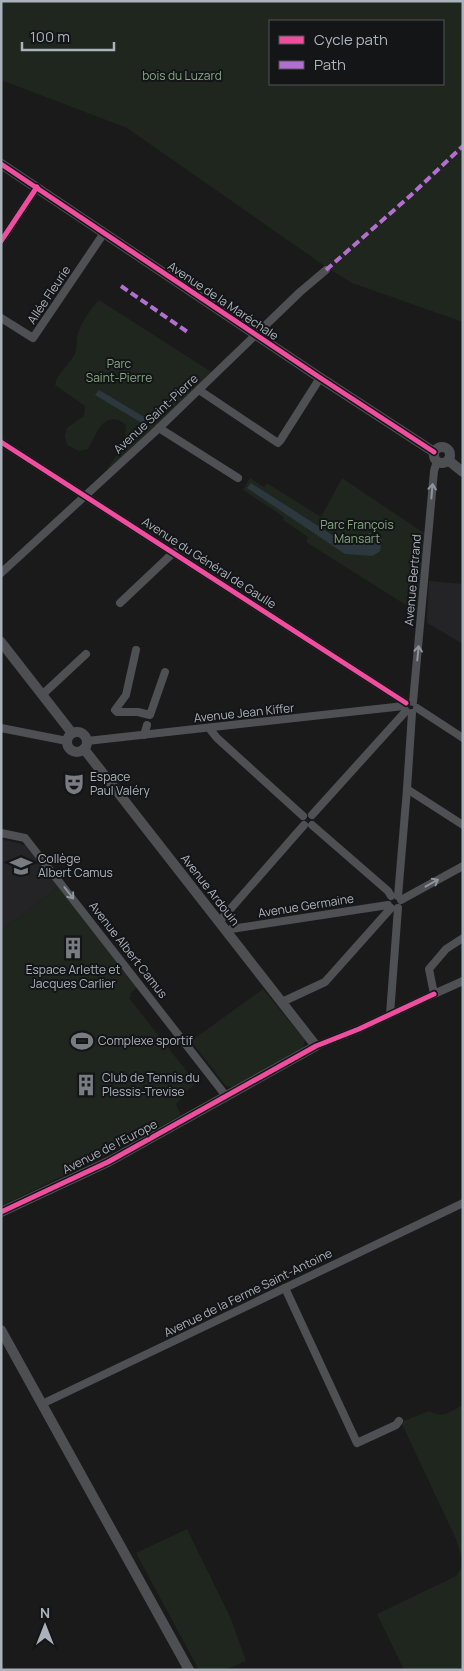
<svg xmlns="http://www.w3.org/2000/svg" width="464" height="1671" viewBox="0 0 464 1671" font-family="Manrope,sans-serif">
  <rect width="100%" height="100%" fill="#1a1a1b"/>
  <g fill="#242427">
    <polygon points="429,581 463,584 463,644 427,623"/>
    <polygon points="1,839 25,845 58,887 1,931"/>
  </g>
  <g fill="#1e261e" fill-rule="evenodd">
    <path d="M1 1H463V322L352 283 329 269 127 128 1 80ZM270 21H443V84H270Z"/>
    <path d="M99 300 213 373 110 471 107 469 124 445 126 425C104 408 97 433 88 449L79 451 67 445 65 437 67 428 84 416 85 406 55 385C57 373 68 366 74 356 78 348 76 340 78 333 82 322 91 308 99 300Z"/>
    <polygon points="250,478 264,487 267,483 321,517 342,478 424,533 417,612 306,542 308,537 283,520 284,517 243,490"/>
    <polygon points="58,887 117,962 120,970 127,974 137,987 130,994 131,996 129,998 196,1083 182,1095 183,1097 176,1104 181,1115 104,1156 1,1206 1,931"/>
    <polygon points="263,989 305,1040 303,1048 232,1087 226,1086 191,1041"/>
    <path d="M463 1405V1560L456 1539 401 1422 429 1411C443 1419 450 1412 463 1405Z"/>
    <polygon points="187,1529 231,1619 246,1661 225,1670 199,1670 136,1553"/>
    <polygon points="463,1566 463,1670 404,1670 377,1614 456,1576"/>
  </g>
  <g fill="#2c383e">
    <polygon points="99,390 151,421 147,426 95,395"/>
    <polygon points="251,483 334,536 358,541 361,540 369,533 379,536 382,540 380,551 373,556 345,554 247,488"/>
  </g>
  <g fill="none" stroke-linecap="round" stroke-linejoin="round">
    <g stroke="#4e5054" stroke-width="8">
      <polyline points="1,241 37,187"/>
      <polyline points="1,318 33,338 104,233"/>
      <polyline points="199,390 278,443 280,441 320,378"/>
      <polyline points="159,428 238,478"/>
      <polyline points="1,442 406,703"/>
      <polyline points="1,573 159,428 300,292 326,270"/>
      <polyline points="120,603 174,552"/>
      <polyline points="136,650 126,695 115,710 117,712 138,712 150,715 165,672"/>
      <polyline points="42,695 86,654"/>
      <polyline points="413,702 434,471 437,461"/>
      <polyline points="417,708 463,738"/>
      <polyline points="1,728 67,741"/>
      <polyline points="209,728 217,738 303,816"/>
      <polyline points="144,735 147,725"/>
      <polyline points="87,741 404,706"/>
      <polyline points="407,789 463,825"/>
      <polyline points="312,815 406,711"/>
      <polyline points="312,825 388,891 391,896"/>
      <polyline points="1,833 25,838 226,1096"/>
      <polyline points="398,896 407,789 412,713"/>
      <polyline points="401,900 463,866"/>
      <polyline points="219,922 304,825"/>
      <polyline points="227,932 231,929 388,905"/>
      <polyline points="463,938 446,949 429,969 434,994 463,981"/>
      <polyline points="282,1002 325,982 391,908"/>
      <polyline points="390,1014 398,908"/>
      <polyline points="316,1046 359,1029 434,994"/>
      <polyline points="285,1288 357,1443 396,1425 399,1421"/>
      <polyline points="42,1404 463,1203"/>
    </g>
    <g stroke="#4d4f52" stroke-width="10">
      <polyline points="1,164 322,379 434,452"/>
      <circle cx="442" cy="455" r="8"/>
      <polyline points="448,460 463,472"/>
      <polyline points="1,642 72,733"/>
      <circle cx="77" cy="742" r="10"/>
      <polyline points="1,1212 108,1162 316,1046 84,749"/>
      <polyline points="1,1330 189,1670"/>
    </g>
    <g stroke="#b36fd0" stroke-width="4" stroke-dasharray="8 4" stroke-linecap="butt">
      <polyline points="326,270 410,196 463,146"/>
      <polyline points="121,286 189,333"/>
    </g>
    <g stroke="#141517" stroke-width="8">
      <g id="cycleway">
        <polyline points="1,164 322,379 434,452"/>
        <polyline points="1,241 37,187"/>
        <polyline points="1,442 406,703"/>
        <polyline points="1,1212 108,1162 316,1046 359,1029 434,994"/>
      </g>
    </g>
    <use href="#cycleway" stroke="#ef4d9e" stroke-width="5"/>
  </g>
  <defs><path id="oneway-shaft" d="M-6 0H5M1.5-3L5.5 0L1.5 3" fill="none" stroke-width="1.6" stroke-linecap="round" stroke-linejoin="round" transform="scale(1.25)"/></defs>
  <g stroke="#8f959d">
    <use href="#oneway-shaft" transform="translate(432 491) rotate(-85)"/>
    <use href="#oneway-shaft" transform="translate(418 653) rotate(-84)"/>
    <use href="#oneway-shaft" transform="translate(432 883) rotate(-29)"/>
    <use href="#oneway-shaft" transform="translate(69 893) rotate(52)"/>
  </g>
  <defs>
    <g id="theatre-bare" transform="scale(1.725)"><path d="M-5-5.5Q0-4 5-5.5V0Q5 5 0 6Q-5 5-5 0ZM-3.3-2.5H-1v1.5H-3.3ZM1-2.5H3.3v1.5H1ZM-2.8 1Q0 5.5 2.8 1Z" fill="#787d84" stroke="#141517" stroke-width="2.5" paint-order="stroke"/></g>
    <g id="school-bare" transform="scale(1.725)"><path d="M0-5L7-2L0 1L-7-2ZM-4 1L0 2.5L4 1V4Q0 6-4 4Z" fill="#787d84" stroke="#141517" stroke-width="2.5" paint-order="stroke"/></g>
    <g id="building-bare" transform="scale(1.725)"><path d="M-4-6H4V6H1V3H-1V6H-4ZM-2.5-4.3h1.7v1.8h-1.7ZM.8-4.3h1.7v1.8H.8ZM-2.5-1h1.7V.8h-1.7ZM.8-1h1.7V.8H.8Z" fill="#787d84" stroke="#141517" stroke-width="2.5" paint-order="stroke"/></g>
    <g id="stadium-bare" transform="scale(1.725)"><path d="M0-5a6.5 5 0 1 0 0 10a6.5 5 0 1 0 0-10ZM-3.5-1.8h7v3.6h-7Z" fill="#787d84" stroke="#141517" stroke-width="2.5" paint-order="stroke"/></g>
  </defs>
  <g fill-rule="evenodd">
    <use href="#theatre-bare" x="74" y="784"/>
    <use href="#school-bare" x="21" y="866"/>
    <use href="#building-bare" x="73" y="948"/>
    <use href="#stadium-bare" x="82" y="1041"/>
    <use href="#building-bare" x="86" y="1085"/>
  </g>
  <g text-anchor="middle" stroke-width="4" stroke-linejoin="round" paint-order="stroke">
    <g font-size="12" fill="#84a881" stroke="#141517">
      <text x="182" y="80">bois du Luzard</text>
      <text x="119" y="368">Parc<tspan x="119" dy="14">Saint-Pierre</tspan></text>
      <text x="357" y="529">Parc François<tspan x="357" dy="14">Mansart</tspan></text>
    </g>
    <g font-size="12" fill="#abb2bc" stroke="#141517">
      <text transform="translate(49 295) rotate(-56)" y="4">Allée Fleurie</text>
      <text transform="translate(223 301) rotate(34)" y="4">Avenue de la Maréchale</text>
      <text transform="translate(156 414) rotate(-43)" y="4">Avenue Saint-Pierre</text>
      <text transform="translate(209 563) rotate(33)" y="4">Avenue du Général de Gaulle</text>
      <text transform="translate(413 580) rotate(-85)" y="4">Avenue Bertrand</text>
      <text transform="translate(244 713) rotate(-6)" y="4">Avenue Jean Kiffer</text>
      <text transform="translate(210 890) rotate(52)" y="4">Avenue Ardouin</text>
      <text transform="translate(306 906) rotate(-9)" y="4">Avenue Germaine</text>
      <text transform="translate(128 950) rotate(52)" y="4">Avenue Albert Camus</text>
      <text transform="translate(110 1147) rotate(-27)" y="4">Avenue de l'Europe</text>
      <text transform="translate(248 1293) rotate(-26)" y="4">Avenue de la Ferme Saint-Antoine</text>
    </g>
    <g font-size="12" fill="#abb2bc" stroke="#141517" text-anchor="start">
      <text x="90" y="781">Espace<tspan x="90" dy="14">Paul Valéry</tspan></text>
      <text x="38" y="863">Collège<tspan x="38" dy="14">Albert Camus</tspan></text>
      <text x="73" y="974" text-anchor="middle">Espace Arlette et<tspan x="73" dy="14">Jacques Carlier</tspan></text>
      <text x="98" y="1045">Complexe sportif</text>
      <text x="102" y="1082">Club de Tennis du<tspan x="102" dy="14">Plessis-Trevise</tspan></text>
    </g>
  </g>
  <rect width="464" height="1671" fill="none" stroke="#abb2bc" stroke-width="5"/>
  <rect x="269" y="20" width="175" height="65" fill="#141517" stroke="#505459"/>
  <rect x="279" y="36" width="25" height="8" fill="#ef4d9e" stroke="#505459"/>
  <text x="314" y="45" font-size="15" fill="#abb2bc">Cycle path</text>
  <rect x="279" y="61" width="25" height="8" fill="#b36fd0" stroke="#505459"/>
  <text x="314" y="70" font-size="15" fill="#abb2bc">Path</text>
  <g transform="translate(45 1626)" stroke="#141517" stroke-width="4" paint-order="stroke">
  <path d="M0-4L9 19L0 12L-9 19Z" fill="#abb2bc"/>
  <text y="-8" font-size="14" font-weight="bold" text-anchor="middle" fill="#abb2bc">N</text>
  </g>
  <path d="M22 42v8h92v-8" fill="none" stroke="#abb2bc" stroke-width="2.5"/>
  <text x="30" y="42" font-size="15" fill="#abb2bc" stroke="#141517" stroke-width="4" paint-order="stroke">100 m</text>
</svg>
